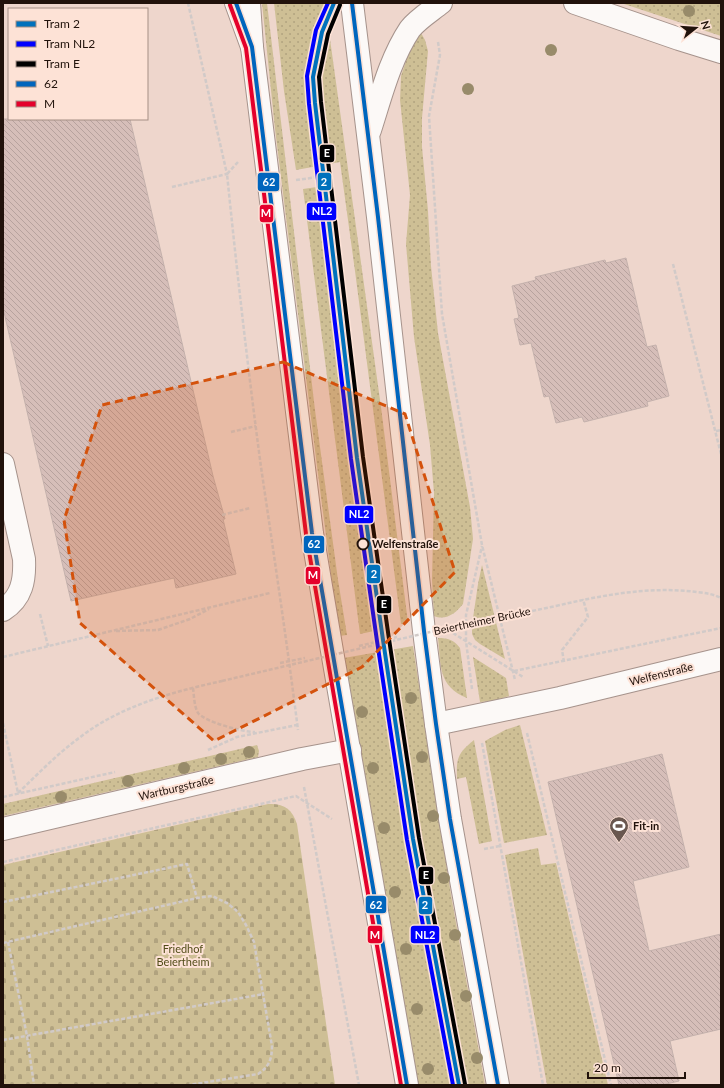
<svg xmlns="http://www.w3.org/2000/svg" width="724" height="1088" viewBox="0 0 724 1088" font-family="Lato,sans-serif">
  <defs>
    <pattern id="grass-dots" width="8" height="8" patternUnits="userSpaceOnUse"><rect width="8" height="8" fill="#cebf95"/><path d="M2 2h.1M6 6h.1" fill="none" stroke="#b1a37f" stroke-width="1.8" stroke-linecap="round"/></pattern>
    <pattern id="cemetery-stones" width="16" height="16" patternUnits="userSpaceOnUse"><rect width="16" height="16" fill="#cebf95"/><path d="M2 7V4a2 2 0 0 1 4 0v3zM10 15v-3a2 2 0 0 1 4 0v3z" fill="#b1a37f"/></pattern>
    <pattern id="building-back-hatch" width="6" height="6" patternUnits="userSpaceOnUse"><rect width="6" height="6" fill="#d6beb9"/><path d="M-1 5l2 2M0 0l6 6M5-1l2 2" fill="none" stroke="#b7a29e"/></pattern>
  </defs>
  <rect width="100%" height="100%" fill="#eed6cc"/>
  <g fill="url(#grass-dots)">
    <polygon points="262,3 267,3 315,410 338,580 347,635 339,636 317,466 275,129"/>
    <polygon points="274,3 325,3 381,407 408,623 401,624 355,271 340,162 296,170 284,91"/>
    <polygon points="621,3 721,3 721,36"/>
    <path d="M421 33 425 40 428 51 422 118V147L428 211 431 266 438 333 470 507 473 539 463 604C456 613 446 621 434 616L432 580 434 493 430 445 414 337 406 244 410 195 400 100 401 76 409 52Z"/>
    <polygon points="331,185 388,628 360,634 303,189"/>
    <polygon points="482,565 505,659 480,644 475,640 472,634 472,625 478,584"/>
    <path d="M438 638C448 638 454 640 460 648L467 698C438 686 441 666 438 638Z"/>
    <polygon points="413,646 451,895 485,1085 417,1085 338,659"/>
    <polygon points="473,657 506,678 509,696 493,701 480,702"/>
    <polygon points="520,725 547,835 504,843 485,741 505,730"/>
    <path d="M474 740 492 841 479 844 466 777 457 779C456 758 458 753 474 740Z"/>
    <polygon points="257,745 259,751 258,757 3,816 3,804"/>
    <polygon points="538,848 541,865 556,863 608,1085 547,1085 505,855"/>
  </g>
  <path fill="url(#cemetery-stones)" d="M268 804C284 803 292 809 297 824L335 1085H3V865Z"/>
  <g fill="url(#building-back-hatch)" stroke="#c4b1ac">
    <polygon points="3,119 130,119 213,476 225,519 223,519 236,574 176,588 174,578 71,601 3,308"/>
    <polygon points="626,258 647,347 656,345 669,396 647,402 648,406 584,422 582,417 556,423 549,396 544,397 531,343 520,345 514,319 519,318 512,286 536,280 535,277 605,260 606,263"/>
    <polygon points="662,754 689,867 633,881 649,951 721,934 721,1029 670,1041 679,1081 662,1085 619,1085 548,782"/>
  </g>
  <g fill="none" stroke-linecap="round" stroke-linejoin="round">
    <g stroke="#a6938c" stroke-width="24">
      <g id="minor">
        <path d="M3 464 24 559C25 580 22 598 3 610"/>
        <polyline points="436,724 560,698 721,659"/>
      </g>
    </g>
    <g stroke="#a6938c" stroke-width="24">
      <polyline id="tertiary" points="3,829 302,759 350,750"/>
    </g>
    <g stroke="#a6938c" stroke-width="24">
      <g id="secondary">
        <polyline points="249,3 252,47 312,533 332,651 407,1085"/>
        <polyline points="352,3 378,217 424,631 436,724 450,819 498,1085"/>
        <path d="M370 130C381 96 390 59 410 29 418 19 431 11 441 3"/>
      </g>
    </g>
    <g stroke="#a6938c" stroke-width="24">
      <polyline id="primary" points="575,3 679,39 721,52"/>
    </g>
    <g stroke="#a6938c" stroke-width="24">
      <polyline id="trunk" points="236,3 252,47"/>
    </g>
    <g stroke="#d1cac8" stroke-width="2.5" stroke-dasharray="4 2" stroke-linecap="butt">
      <polyline points="438,42 440,55 429,116 442,314 482,545 515,680"/>
      <path d="M238 162 227 174C237 272 248 370 261 467 274 555 287 643 298 730"/>
      <polyline points="296,180 333,175"/>
      <polyline points="172,187 227,174 188,3"/>
      <polyline points="673,264 721,454"/>
      <polyline points="716,431 721,430"/>
      <polyline points="231,432 256,426"/>
      <polyline points="222,515 250,508"/>
      <path d="M556 606C602 595 651 586 697 592 706 593 713 594 721 598"/>
      <polyline points="40,614 48,646"/>
      <polyline points="116,631 158,630 190,619 209,609"/>
      <polyline points="453,633 523,677"/>
      <polyline points="359,646 397,637"/>
      <polyline points="3,657 270,593"/>
      <polyline points="564,662 562,650 588,617 583,599"/>
      <polyline points="280,663 305,658"/>
      <polyline points="514,671 721,628"/>
      <path d="M193 688C194 695 194 706 198 713 205 722 243 732 255 732"/>
      <polyline points="472,689 466,641 466,615 482,546"/>
      <polyline points="3,723 18,793"/>
      <polyline points="527,733 611,1085"/>
      <polyline points="482,743 543,1085"/>
      <polyline points="208,750 237,737 297,725"/>
      <polyline points="304,787 359,1085"/>
      <path d="M18 793C38 774 57 754 79 738 120 706 172 692 222 681"/>
      <polyline points="3,797 115,772"/>
      <polyline points="484,849 500,846"/>
      <polyline points="3,862 296,796 332,819"/>
      <polyline points="3,902 187,864 197,898"/>
      <polyline points="8,942 27,1036 34,1085"/>
      <path d="M3 943 197 898 212 896 227 903 238 912 246 925 254 942 272 1046C272 1059 269 1067 258 1074L189 1085"/>
      <polyline points="3,1040 264,994"/>
    </g>
    <use href="#minor" stroke="#fcf9f7" stroke-width="22"/>
    <use href="#tertiary" stroke="#fcf9f7" stroke-width="22"/>
    <use href="#secondary" stroke="#fcf9f7" stroke-width="22"/>
    <use href="#primary" stroke="#fcf9f7" stroke-width="22"/>
    <use href="#trunk" stroke="#fcf9f7" stroke-width="22"/>
    <polyline stroke="#d1cac8" stroke-width="2.5" stroke-dasharray="4 2" stroke-linecap="butt" points="222,681 430,632 556,606"/>
    <g stroke="#fde2d6" stroke-width="7">
      <g id="bus-1">
        <polyline points="236,3 252,47 312,533 407,1085"/>
        <polyline points="352,3 378,217 424,631 436,724 450,819 498,1085"/>
      </g>
    </g>
    <g stroke="#fde2d6" stroke-width="7">
      <polyline id="bus-2" points="230,5 246,48 306,534 401,1085"/>
    </g>
    <use href="#bus-1" stroke="#0065bd" stroke-width="4"/>
    <use href="#bus-2" stroke="#e4002b" stroke-width="4"/>
    <g stroke="#fde2d6" stroke-width="7">
      <polyline id="tram-1" points="334,3 322,32 313,77 315,103 357,458 383,640 413,839 459,1085"/>
    </g>
    <g stroke="#fde2d6" stroke-width="7">
      <polyline id="tram-2" points="328,3 316,30 307,76 309,104 351,459 377,641 407,840 453,1085"/>
    </g>
    <g stroke="#fde2d6" stroke-width="7">
      <polyline id="tram-3" points="340,5 328,34 319,77 321,102 363,457 389,639 419,838 465,1084"/>
    </g>
    <use href="#tram-1" stroke="#0071bc" stroke-width="4"/>
    <use href="#tram-2" stroke="#00f" stroke-width="4"/>
    <use href="#tram-3" stroke="#000" stroke-width="4"/>
  </g>
  <g fill="#988b6a">
    <circle cx="689" cy="11" r="6"/>
    <circle cx="551" cy="50" r="6"/>
    <circle cx="468" cy="89" r="6"/>
    <circle cx="411" cy="698" r="6"/>
    <circle cx="362" cy="712" r="6"/>
    <circle cx="249" cy="752" r="6"/>
    <circle cx="422" cy="757" r="6"/>
    <circle cx="221" cy="759" r="6"/>
    <circle cx="184" cy="768" r="6"/>
    <circle cx="373" cy="768" r="6"/>
    <circle cx="128" cy="781" r="6"/>
    <circle cx="61" cy="797" r="6"/>
    <circle cx="433" cy="816" r="6"/>
    <circle cx="384" cy="828" r="6"/>
    <circle cx="444" cy="878" r="6"/>
    <circle cx="395" cy="892" r="6"/>
    <circle cx="455" cy="935" r="6"/>
    <circle cx="406" cy="949" r="6"/>
    <circle cx="466" cy="996" r="6"/>
    <circle cx="417" cy="1009" r="6"/>
    <circle cx="477" cy="1058" r="6"/>
    <circle cx="428" cy="1069" r="6"/>
  </g>
  <path fill="#d4520c" fill-opacity="0.2" stroke="#d4520c" stroke-width="3" stroke-dasharray="8 5" stroke-linejoin="round" d="M283 362 405 414 455 572 362 667 214 741 80 623 64 520 102 405Z"/>
  <defs>
    <g id="stadium-pin" transform="scale(1)"><path d="M0 17L-7.5 6A9.5 9.5 0 1 1 7.5 6Z" fill="#69574f" stroke="#fde2d6"/><path d="M0-5a6.5 5 0 1 0 0 10a6.5 5 0 1 0 0-10ZM-3.5-1.8h7v3.6h-7Z" fill="#fff"/></g>
  </defs>
  <g fill-rule="evenodd">
    <use href="#stadium-pin" x="619" y="826"/>
  </g>
  <circle fill="#fde2d6" stroke="#21120b" stroke-width="2" cx="363" cy="544" r="5.5"/>
  <g text-anchor="middle" stroke-width="4" stroke-linejoin="round" paint-order="stroke">
    <g font-size="11" font-weight="bold" fill="#21120b" stroke="#fde2d6" text-anchor="start">
      <text x="372" y="548">Welfenstraße</text>
    </g>
    <g font-size="11" fill="#21120b" stroke="#fde2d6">
      <text transform="translate(482 621) rotate(-12)" y="4">Beiertheimer Brücke</text>
      <text transform="translate(661 674) rotate(-14)" y="4">Welfenstraße</text>
      <text transform="translate(176 788) rotate(-13)" y="4">Wartburgstraße</text>
    </g>
    <g font-size="11" font-weight="bold" fill="#21120b" stroke="#fde2d6" text-anchor="start">
      <text x="633" y="830">Fit-in</text>
    </g>
    <g font-size="11" fill="#524d19" stroke="#fde2d6">
      <text x="183" y="953">Friedhof<tspan x="183" dy="13">Beiertheim</tspan></text>
    </g>
  </g>
  <g stroke="#fde2d6" stroke-width="1.5">
    <rect x="319" y="144" width="16" height="19" rx="4" fill="#000"/>
    <rect x="317" y="172" width="15" height="19" rx="4" fill="#0071bc"/>
    <rect x="257" y="172" width="23" height="20" rx="4" fill="#0065bd"/>
    <rect x="306" y="202" width="31" height="19" rx="4" fill="#00f"/>
    <rect x="259" y="204" width="15" height="19" rx="4" fill="#e4002b"/>
    <rect x="344" y="505" width="30" height="19" rx="4" fill="#00f"/>
    <rect x="303" y="535" width="22" height="19" rx="4" fill="#0065bd"/>
    <rect x="366" y="564" width="15" height="20" rx="4" fill="#0071bc"/>
    <rect x="305" y="566" width="16" height="19" rx="4" fill="#e4002b"/>
    <rect x="376" y="595" width="16" height="19" rx="4" fill="#000"/>
    <rect x="418" y="866" width="16" height="19" rx="4" fill="#000"/>
    <rect x="365" y="895" width="22" height="19" rx="4" fill="#0065bd"/>
    <rect x="418" y="896" width="15" height="19" rx="4" fill="#0071bc"/>
    <rect x="367" y="925" width="16" height="19" rx="4" fill="#e4002b"/>
    <rect x="410" y="925" width="30" height="19" rx="4" fill="#00f"/>
  </g>
  <g font-size="11" text-anchor="middle" font-weight="bold" fill="#fff">
    <text x="327" y="157">E</text>
    <text x="324" y="186">2</text>
    <text x="269" y="186">62</text>
    <text x="322" y="215">NL2</text>
    <text x="266" y="217">M</text>
    <text x="359" y="518">NL2</text>
    <text x="314" y="548">62</text>
    <text x="374" y="578">2</text>
    <text x="313" y="579">M</text>
    <text x="384" y="608">E</text>
    <text x="426" y="879">E</text>
    <text x="376" y="909">62</text>
    <text x="425" y="909">2</text>
    <text x="375" y="939">M</text>
    <text x="425" y="939">NL2</text>
  </g>
  <rect width="724" height="1088" fill="none" stroke="#21120b" stroke-width="8"/>
  <rect x="8" y="8" width="140" height="112" fill="#fde2d6" stroke="#a58f85"/>
  <rect x="16" y="21" width="20" height="6" fill="#0071bc" stroke="#a58f85"/>
  <text x="44" y="28" font-size="12" fill="#21120b">Tram 2</text>
  <rect x="16" y="41" width="20" height="6" fill="#0000ff" stroke="#a58f85"/>
  <text x="44" y="48" font-size="12" fill="#21120b">Tram NL2</text>
  <rect x="16" y="61" width="20" height="6" fill="#000000" stroke="#a58f85"/>
  <text x="44" y="68" font-size="12" fill="#21120b">Tram E</text>
  <rect x="16" y="81" width="20" height="6" fill="#0065bd" stroke="#a58f85"/>
  <text x="44" y="88" font-size="12" fill="#21120b">62</text>
  <rect x="16" y="101" width="20" height="6" fill="#e4002b" stroke="#a58f85"/>
  <text x="44" y="108" font-size="12" fill="#21120b">M</text>
  <g transform="translate(696 28) rotate(73)" stroke="#fde2d6" stroke-width="3" paint-order="stroke">
  <path d="M0-3L7 15L0 10L-7 15Z" fill="#21120b"/>
  <text y="-6" font-size="11" font-weight="bold" text-anchor="middle" fill="#21120b">N</text>
  </g>
  <path d="M588 1072v6h97v-6" fill="none" stroke="#21120b" stroke-width="2"/>
  <text x="594" y="1072" font-size="12" fill="#21120b" stroke="#fde2d6" stroke-width="3" paint-order="stroke">20 m</text>
</svg>
